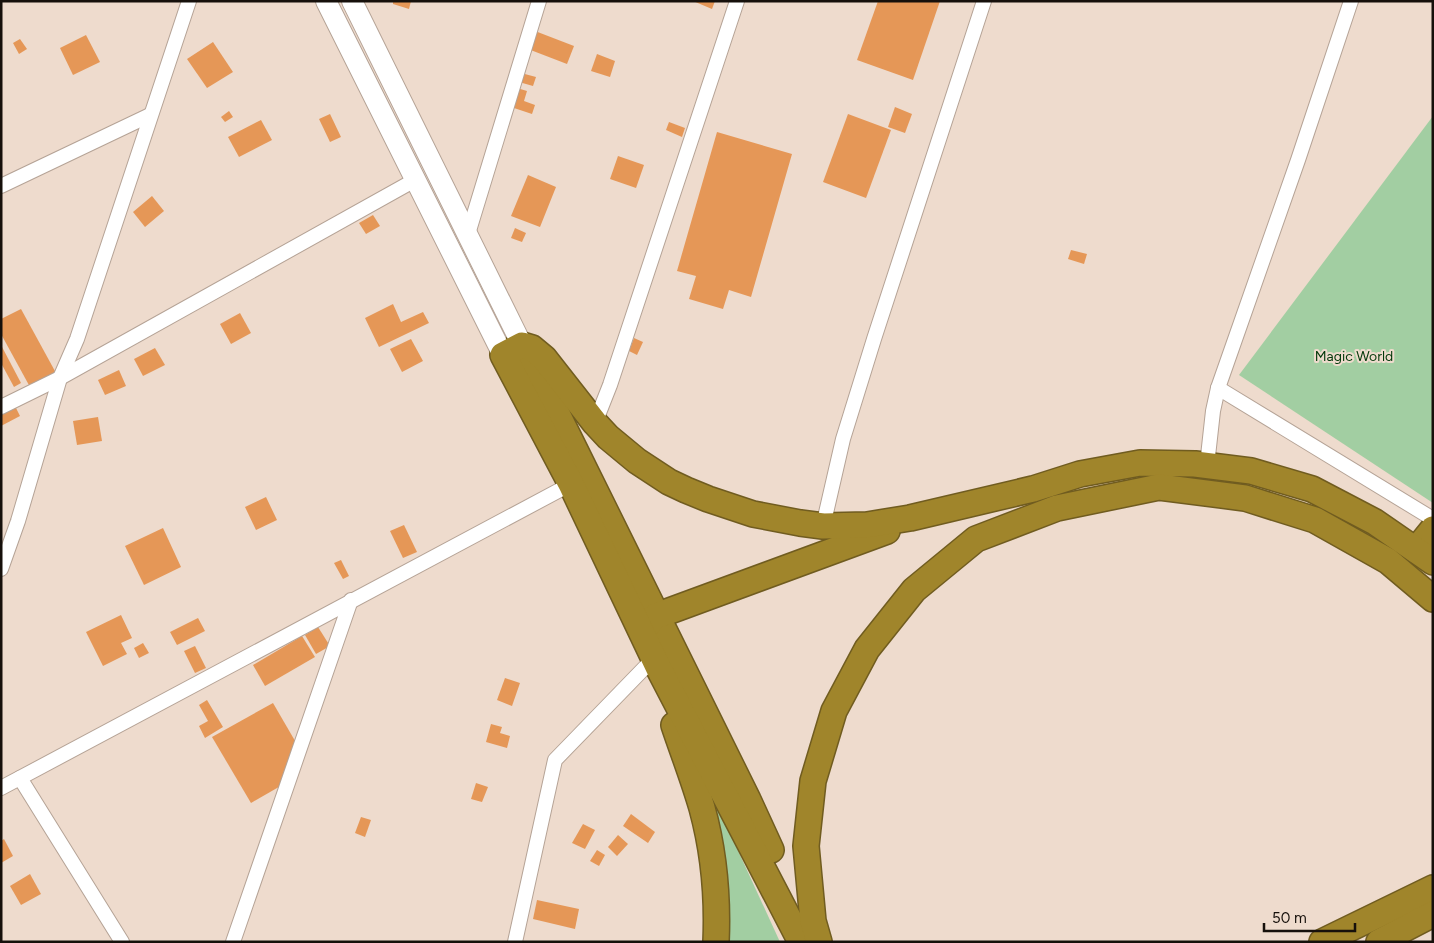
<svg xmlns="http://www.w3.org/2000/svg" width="1434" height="943" viewBox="0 0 1434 943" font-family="Figtree,sans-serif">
  <rect width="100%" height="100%" fill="#eedbcd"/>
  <g fill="#a2cea2">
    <polygon points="1433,116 1433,503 1239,375"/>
    <polygon points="718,807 780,942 725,942 712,810"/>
  </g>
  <g fill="#e59757">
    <polygon points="393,1 411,1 409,9 393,4"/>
    <polygon points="693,1 715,1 712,9"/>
    <polygon points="878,1 940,1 913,80 857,60"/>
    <polygon points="535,31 574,46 567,64 528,49"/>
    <polygon points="86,35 100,62 73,75 60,48"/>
    <polygon points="20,39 27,49 19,54 13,43"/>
    <polygon points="213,42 233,72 207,88 187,59"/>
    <polygon points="597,54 615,61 610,77 591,71"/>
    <polygon points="521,73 536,77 533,86 519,82"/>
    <polygon points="517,88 527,91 524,101 535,105 532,114 511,107"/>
    <polygon points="895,107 912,114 905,133 888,127"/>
    <polygon points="229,111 233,117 225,122 221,117"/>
    <polygon points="330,114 341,137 330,142 319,119"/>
    <polygon points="848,114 891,130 866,198 823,182"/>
    <polygon points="261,120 272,140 239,157 228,137"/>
    <polygon points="669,122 685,128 682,137 666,130"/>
    <polygon points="717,132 792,154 751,297 729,290 723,309 689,299 696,276 677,271"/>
    <polygon points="618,156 644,165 636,188 610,179"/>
    <polygon points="528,175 556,187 540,227 511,216"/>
    <polygon points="152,196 164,211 145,227 133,212"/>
    <polygon points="373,215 380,226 366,234 359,223"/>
    <polygon points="515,228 526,233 522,242 511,238"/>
    <polygon points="1071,250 1087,254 1084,264 1068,259"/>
    <polygon points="393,304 401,322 423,312 429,323 379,347 365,318"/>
    <polygon points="21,309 56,373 30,387 1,334 1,319"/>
    <polygon points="240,313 251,333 231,344 220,324"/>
    <polygon points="634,338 643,342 637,355 629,351"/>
    <polygon points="411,339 423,361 402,372 390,349"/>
    <polygon points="1,345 21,383 14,387 1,363"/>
    <polygon points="155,348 165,365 143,376 134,359"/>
    <polygon points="119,370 126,386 105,395 98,380"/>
    <polygon points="15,406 20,416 1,426 1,413"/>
    <polygon points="98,417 102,441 77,445 73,421"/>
    <polygon points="266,497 277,520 256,530 245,507"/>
    <polygon points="404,525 417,552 403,558 390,531"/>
    <polygon points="163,528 181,567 144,585 125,546"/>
    <polygon points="341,560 349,576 343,579 334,563"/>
    <polygon points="121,615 132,638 121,643 127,654 103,666 86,632"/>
    <polygon points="198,618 205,631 177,645 170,632"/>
    <polygon points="318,627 330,646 316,654 305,635"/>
    <polygon points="302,636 315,657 265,686 253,665"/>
    <polygon points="143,643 149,653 139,658 134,648"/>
    <polygon points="195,646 206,668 195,673 184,651"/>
    <polygon points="505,678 520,683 512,706 497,700"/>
    <polygon points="207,700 223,727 205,738 199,726 208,721 199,705"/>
    <polygon points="273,703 298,746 284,784 251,803 212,737"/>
    <polygon points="491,724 502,727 500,733 510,736 507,748 486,742"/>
    <polygon points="476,783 488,787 482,802 471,799"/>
    <polygon points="631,814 655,832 648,843 623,826"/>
    <polygon points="361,817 371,820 365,837 355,833"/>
    <polygon points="583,824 595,830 585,849 572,843"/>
    <polygon points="618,835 628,844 617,856 608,847"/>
    <polygon points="4,839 13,856 1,863 1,841"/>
    <polygon points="597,850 605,855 599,866 590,861"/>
    <polygon points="30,874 41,894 21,905 10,886"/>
    <polygon points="537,900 579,909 575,929 533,919"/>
  </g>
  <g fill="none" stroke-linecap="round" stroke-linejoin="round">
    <g stroke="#b5a396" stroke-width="16">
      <g id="minor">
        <polyline points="1,186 150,115"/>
        <polyline points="468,234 539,1"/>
        <polyline points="1218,388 1433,519"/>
        <polyline points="1,407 60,378 415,180"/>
        <polyline points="595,423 610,385 737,1"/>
        <polyline points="1207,465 1213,411 1218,388 1298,160 1351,1"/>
        <polyline points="823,526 843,439 874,339 984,1"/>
        <polyline points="1,569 18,521 60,378 77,339 189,1"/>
        <polyline points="20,778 122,942"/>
        <polyline points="1,788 571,484"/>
        <polyline points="233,942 351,600"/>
        <polyline points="515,942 555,760 654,658"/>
      </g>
    </g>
    <g stroke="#b5a396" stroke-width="22">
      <g id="secondary">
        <polyline points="326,1 503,355"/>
        <polyline points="352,1 522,345"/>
      </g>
    </g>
    <g stroke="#705c20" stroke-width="28">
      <g id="motorway">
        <polyline points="525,349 748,800 771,850"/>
        <polyline points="1416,550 1433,529"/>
        <polyline points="646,628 651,620 656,616 887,531"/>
        <path d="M674 725C683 752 694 780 702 808 714 852 718 896 716 942"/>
        <polyline points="801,942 658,667 571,484 503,355 522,345 532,348 544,358 595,423 608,437 637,461 669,482 686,490 708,499 753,514 800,523 823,526 867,525 910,518 1033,489 1080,474 1140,463 1195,464 1251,471 1312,489 1375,522 1433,562"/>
        <polyline points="819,942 813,921 806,846 813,781 834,711 867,649 914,590 976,539 1057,508 1159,487 1245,498 1315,520 1388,561 1433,599"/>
        <polyline points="1322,942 1433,888"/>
        <polyline points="1379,942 1433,914"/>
      </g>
    </g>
    <use href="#minor" stroke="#fff" stroke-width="14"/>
    <use href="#secondary" stroke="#fff" stroke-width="20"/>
    <use href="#motorway" stroke="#a0852b" stroke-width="25"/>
  </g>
  <g text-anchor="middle" stroke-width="4" stroke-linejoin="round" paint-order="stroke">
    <g font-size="14" fill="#02390a" stroke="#eedbcd">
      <text x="1354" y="361">Magic World</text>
    </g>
  </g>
  <rect width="1434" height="943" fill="none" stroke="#16100b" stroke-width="5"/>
  <path d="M1264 923v8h91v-8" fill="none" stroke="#16100b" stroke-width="2.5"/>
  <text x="1272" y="923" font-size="15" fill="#16100b" stroke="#eedbcd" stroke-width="4" paint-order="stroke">50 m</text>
</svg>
